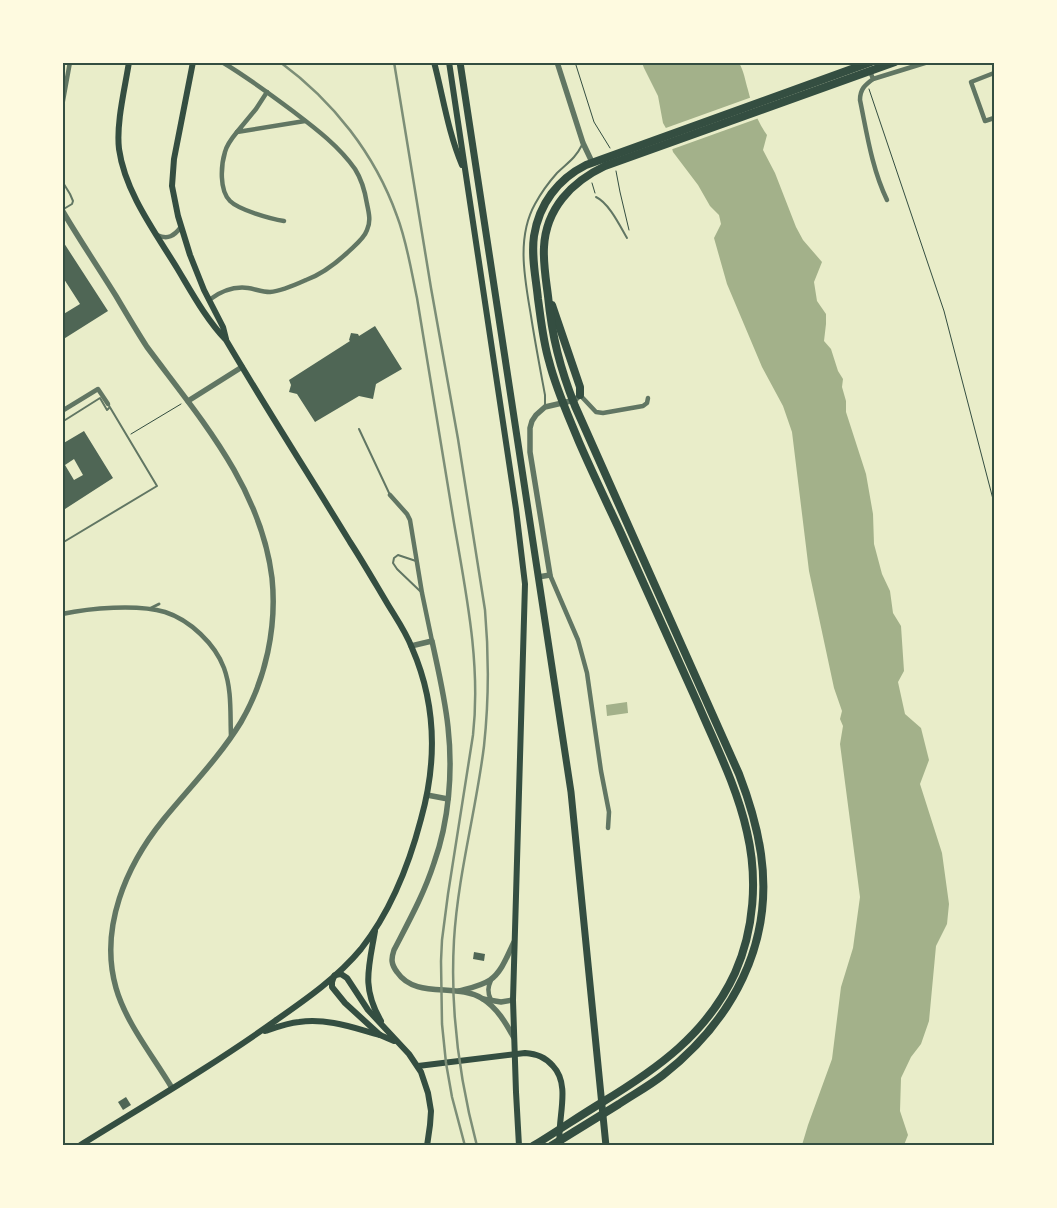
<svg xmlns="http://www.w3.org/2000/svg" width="1057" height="1208" viewBox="0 0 1057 1208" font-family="Inter,sans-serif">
  <rect width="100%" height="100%" fill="#e9edc9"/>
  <g fill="#a3b18a">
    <path d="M642 63H739C744 71 745 80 748 90 752 106 757 121 767 135L763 150 775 173 796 227 803 240 822 262 814 282 817 301 826 314V324L824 341 831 349 838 371 843 379 842 387 846 401V412L866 474 873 514 874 544 882 574 890 591 893 613 901 626 904 671 898 682 905 714 921 728 929 760 920 784 942 853 949 904 947 924 936 946 929 1021 921 1044 911 1057 901 1078 900 1111 908 1135 904 1145H802L808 1125 832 1059 841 987 853 948 860 897 840 744 843 726 840 719 842 711 834 688 809 571 792 432 783 406 762 367 727 284 714 238 721 224 719 215 710 206 698 185 673 152 667 130 663 123 658 96 644 68Z"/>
    <polygon points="627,702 628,713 607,716 606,705"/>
  </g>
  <polygon fill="#e9edc9" points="752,97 759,118 670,150 663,129"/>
  <g fill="#4f6655" fill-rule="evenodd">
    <polygon points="62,240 108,311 62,340 62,315 80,304 62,276"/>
    <polygon points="375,326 402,369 376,384 373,399 359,396 315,422 297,394 289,392 291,385 289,380 350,341 349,340 351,333 358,334 359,336"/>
    <path d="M84 431 113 478 65 509 62 505V444ZM74 459 83 475 74 480 65 465Z"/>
    <polygon points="474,952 485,954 484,961 473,959"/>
    <polygon points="126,1097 131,1105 123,1110 118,1102"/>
  </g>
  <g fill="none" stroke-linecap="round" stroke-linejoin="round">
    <g stroke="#344e41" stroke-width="1">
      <polyline points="575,62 594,122 610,148"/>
      <polyline points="869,89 944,311 994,503"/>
      <polyline points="616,171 620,192 629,230"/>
      <polyline points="592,183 595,193"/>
      <polyline points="131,434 181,404"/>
    </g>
    <g stroke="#617663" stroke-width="2">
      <polyline points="62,181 70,194 73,201 72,204 62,210"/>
      <path d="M596 197C609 203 620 226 627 238"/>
      <path d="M545 405V395C540 368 535 342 531 316 525 280 516 238 535 204 541 193 549 182 557 173 567 163 575 159 582 145"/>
      <polyline points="62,422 100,398 107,410 109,408"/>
      <polyline points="359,429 390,495"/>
      <polyline points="62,543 157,486 108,404"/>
      <polyline points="416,561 398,555 394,558 393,563 397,569 421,592"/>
    </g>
    <polyline stroke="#617663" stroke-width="3" points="151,608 159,604"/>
    <g stroke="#617663" stroke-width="4.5">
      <path d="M870 71 873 79C865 85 860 89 860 100 867 134 872 169 887 200"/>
      <polyline points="994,73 971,82 985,121 994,118"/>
      <polyline points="873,79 928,62"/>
      <polyline points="267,92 256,109 237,132 305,121"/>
      <polyline points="62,106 70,62"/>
      <path d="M237 132C232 138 227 144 225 152 221 165 219 190 230 201 239 210 271 219 284 221"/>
      <path d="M157 235C168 240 174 236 181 227"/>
      <path d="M209 300C221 291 233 286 248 288 255 289 262 292 270 292 282 291 295 285 306 280 322 274 335 264 347 253 354 246 364 239 367 230 371 222 369 213 367 204 365 191 362 180 355 169 339 146 315 128 294 112 270 94 247 77 222 62"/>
      <polyline points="580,395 596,412 603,413 643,406 647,403 648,398"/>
      <polyline points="62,411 98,389 108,404"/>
      <polyline points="390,495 407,514 410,520 422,593 432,641"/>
      <polyline points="550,575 578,640 587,673 601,771 609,812 608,828"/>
      <path d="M62 614C90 608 137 604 165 612 190 620 215 644 224 668 232 690 230 713 231 736"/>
      <path d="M491 980C488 987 487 992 491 1000"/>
    </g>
    <g stroke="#617663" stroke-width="5.5">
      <polyline points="557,62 583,143 592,162"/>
      <path d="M62 210C79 239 98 267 116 296 126 313 136 330 147 347 199 417 261 487 272 578 277 627 266 679 241 722 219 758 189 788 163 820 126 866 99 928 116 988 126 1023 153 1056 172 1088"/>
      <polyline points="188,401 242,367"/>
      <polyline points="538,577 550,575 530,452 530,428 532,421 536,415 545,407 575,400 580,395"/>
      <path d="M411 646 432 641C438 669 445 698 448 727 453 772 449 821 434 863 424 894 409 921 394 950 391 959 391 964 397 972 416 1000 457 982 483 999 497 1008 506 1023 514 1038"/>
      <polyline points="427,795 448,799"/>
      <path d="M459 991C470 988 481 986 490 980 502 972 508 954 514 942"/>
      <polyline points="483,999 501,1002 513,1000"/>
    </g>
    <g stroke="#344e41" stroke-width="6">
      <polyline points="193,62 174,159 172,186 178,216 190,255 204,290 223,327 226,339"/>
      <path d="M434 62C443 96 448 132 462 165"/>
      <polyline points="449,62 516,509 525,584 513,1000 516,1092 519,1146"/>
      <path d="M375 931C369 967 361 987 381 1021"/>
      <polyline points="335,975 341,974 347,978 368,1010 409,1054 421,1072 428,1093 431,1111 430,1125 427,1146"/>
      <polyline points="334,976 332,982 332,987 345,1003 380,1035 394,1041"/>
      <path d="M265 1031C277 1027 288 1023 299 1022 328 1018 354 1028 380 1035"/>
      <path d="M418 1066 525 1053C537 1054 545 1057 553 1066 572 1086 556 1121 560 1146"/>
      <path d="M79 1146C145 1105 212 1066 275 1021 305 1000 337 978 361 949 391 911 409 865 421 819 437 762 436 703 412 648 406 632 396 618 387 603 375 583 363 562 350 542 309 475 266 408 226 340 206 319 192 293 177 268 155 232 125 192 119 149 116 123 125 88 129 62"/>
    </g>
    <polyline stroke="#344e41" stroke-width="7" points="460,62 571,792 606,1146"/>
    <g stroke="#344e41" stroke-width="8">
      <polyline points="552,305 580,387 580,395"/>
      <path d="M533 1146C556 1132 578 1117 601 1103 657 1069 707 1034 735 973 754 930 758 879 747 832 737 787 716 746 698 704 672 646 646 588 620 531 606 501 592 472 579 442 568 415 556 389 549 361 543 341 541 320 538 299 536 278 531 257 534 236 539 204 558 179 586 165L871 62"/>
      <path d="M551 1146C574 1132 596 1118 619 1104 634 1094 649 1086 663 1075 732 1021 774 944 761 854 757 826 749 800 739 774L575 406C560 368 552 337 548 296 546 280 543 263 544 247 546 209 571 182 605 166L895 62"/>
    </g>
    <g stroke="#7c8e77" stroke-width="2.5">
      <path d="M280 62C333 101 375 154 397 216 407 242 411 270 417 298 429 373 442 448 454 523 466 593 481 664 473 735L448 894 442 940 441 961 442 1024 446 1063 452 1097 465 1146"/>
      <path d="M394 62 431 288 458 439 485 610C489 656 489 700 484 746 476 811 458 874 454 940 450 1010 459 1078 477 1146"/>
    </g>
  </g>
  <rect width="1057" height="1208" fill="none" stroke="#fefae0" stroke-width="128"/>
  <rect x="64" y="64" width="929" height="1080" fill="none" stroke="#344e41" stroke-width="2"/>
</svg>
